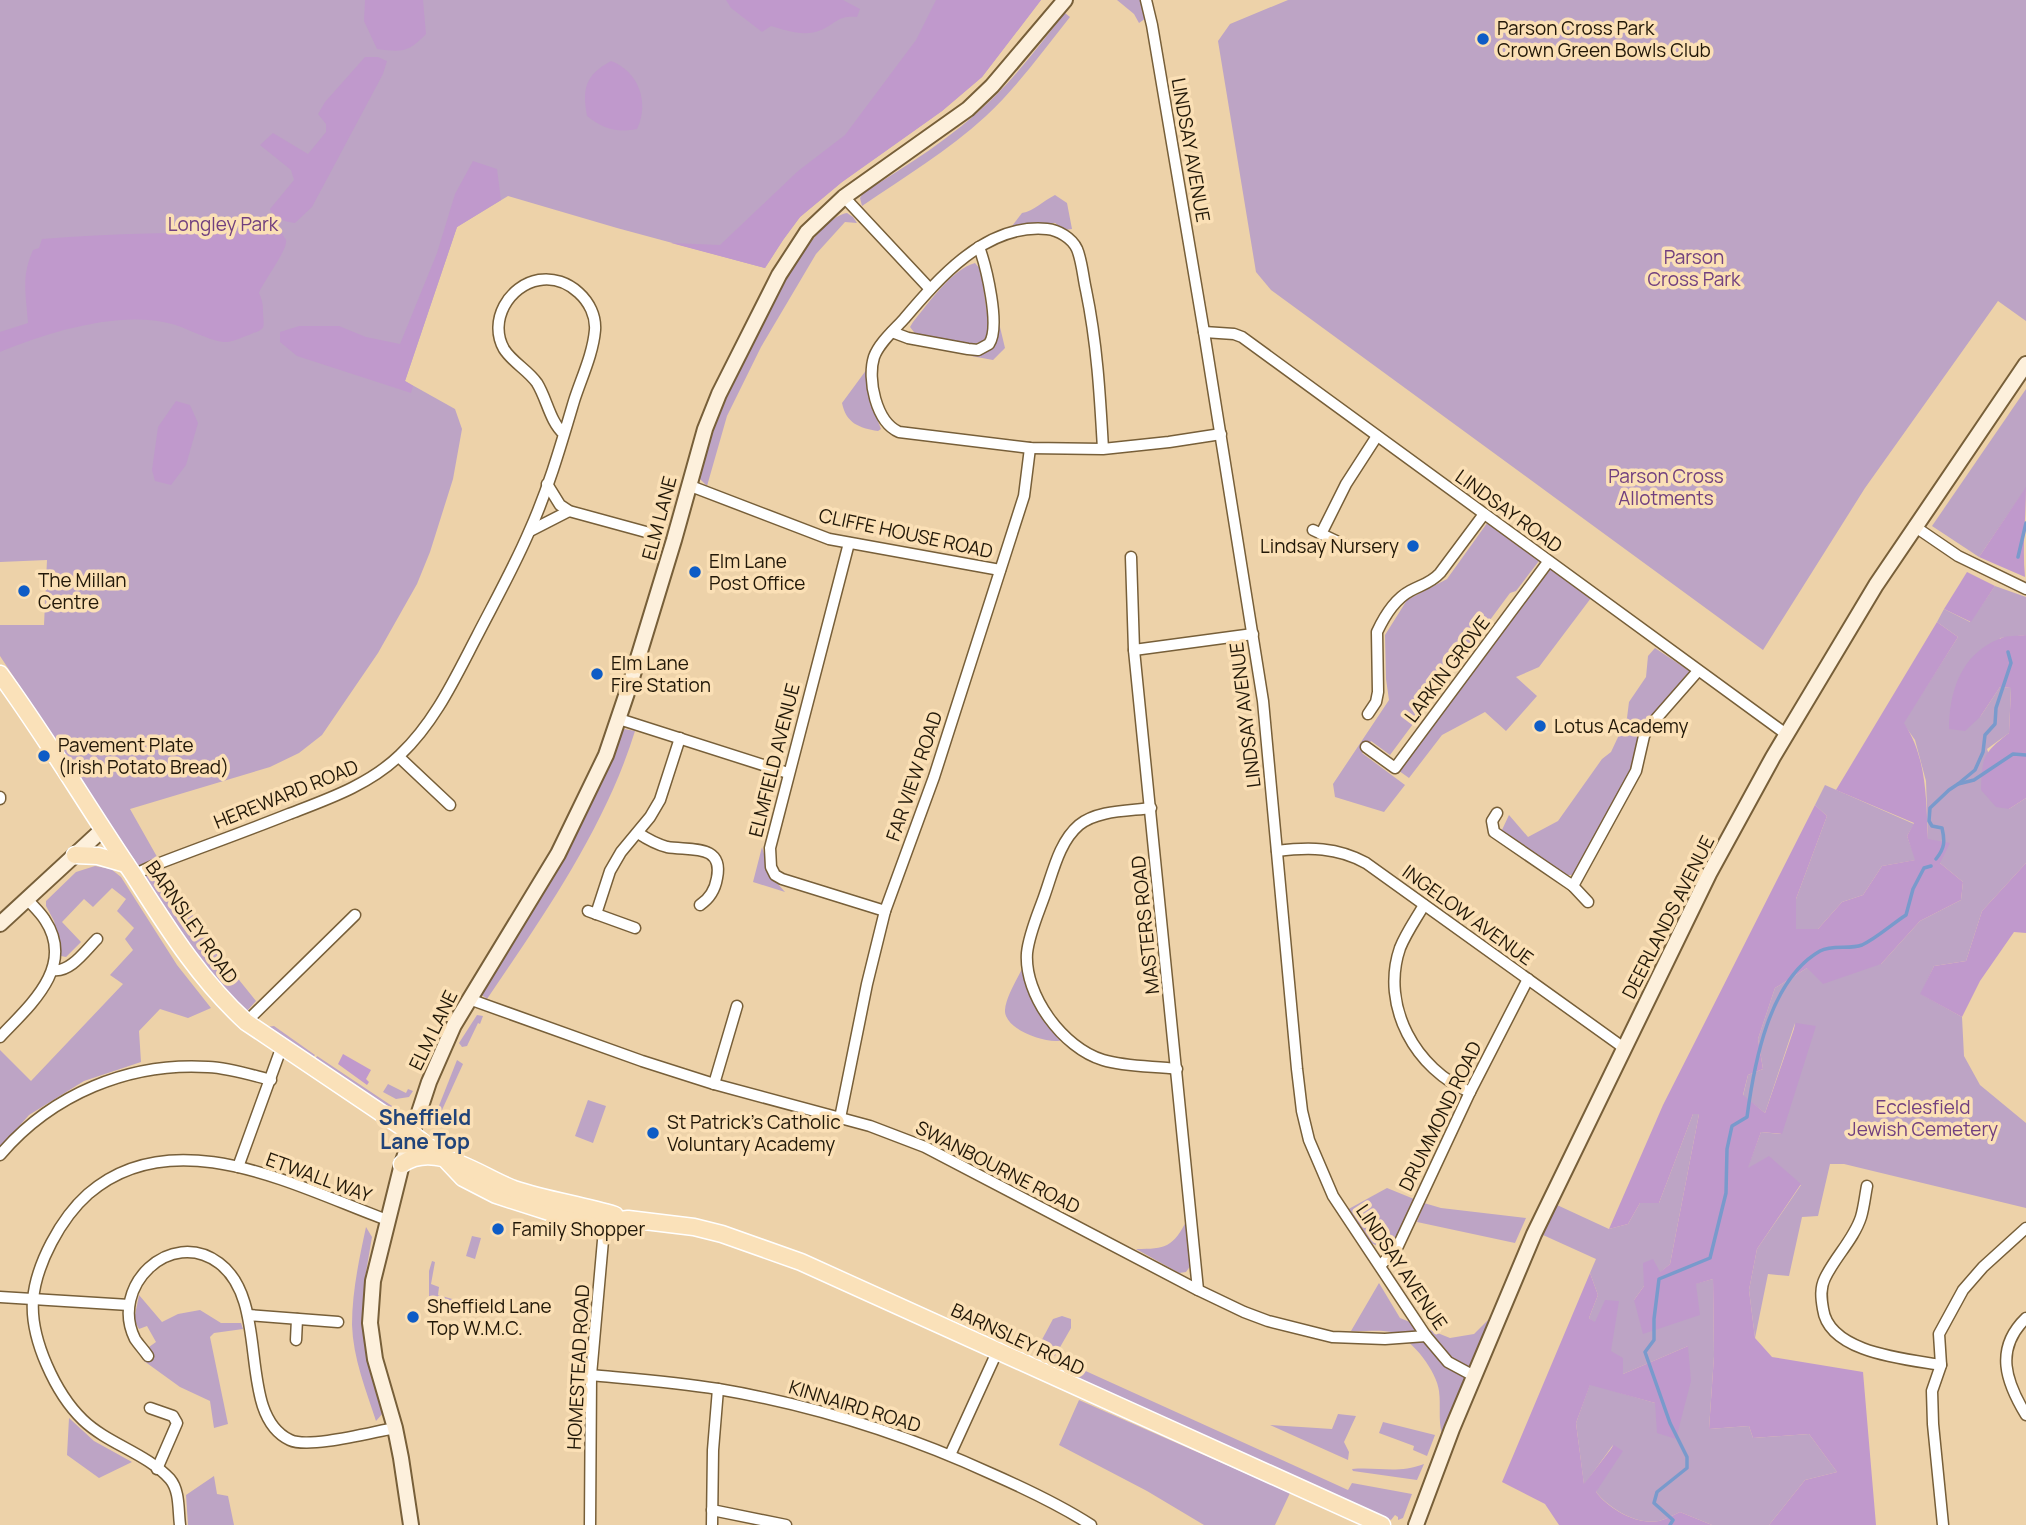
<svg xmlns="http://www.w3.org/2000/svg" width="2026" height="1525" viewBox="0 0 2026 1525" font-family="Manrope,sans-serif">
  <rect width="100%" height="100%" fill="#edd2a9"/>
  <g fill="#bda4c5">
    <polygon points="0,0 1041,0 982,77 942,111 842,182 800,217 783,240 765,268 617,228 508,196 457,227 405,381 455,409 462,429 453,479 430,552 417,584 378,653 322,735 299,753 270,767 130,809 173,885 219,955 256,1001 247,1011 223,987 192,948 0,656 0,625 44,625 47,560 0,562"/>
    <polygon points="1117,0 1141,0 1147,8 1149,16 1139,23 1134,14"/>
    <polygon points="1288,0 2026,0 2026,321 1998,301 1865,488 1763,650 1271,290 1256,272 1218,41 1230,24"/>
    <path d="M1065 13 1070 17C1043 51 1017 87 986 116 948 151 904 177 862 206L860 198 863 193C908 165 953 137 991 100 1018 74 1041 43 1065 13Z"/>
    <path d="M1055 195 1067 203 1072 229 1064 230 1055 223 1012 226 1022 213C1034 211 1043 201 1055 195Z"/>
    <path d="M847 213 853 217 857 223 845 222 816 254 761 347 727 416 707 486 698 477 699 468C709 439 718 410 730 382 747 347 809 219 847 213Z"/>
    <path d="M975 263 981 270 989 328 985 340 972 345 917 336 910 327 913 322C928 304 952 269 975 263Z"/>
    <path d="M999 323 1005 348 993 360 971 356C992 350 996 344 999 323Z"/>
    <path d="M867 369 872 406 881 429 878 431C859 428 846 423 842 403Z"/>
    <polygon points="2026,389 2026,488 1979,557 1932,526"/>
    <polygon points="1490,519 1542,557 1516,591 1510,593 1390,755 1371,741 1362,753 1405,785 1384,812 1335,797 1333,784 1389,700 1386,679 1385,635 1407,600 1447,579"/>
    <polygon points="1553,566 1594,594 1539,667 1516,677 1537,696 1506,731 1485,712 1442,735 1409,778 1395,768 1519,601 1524,604"/>
    <polygon points="1995,586 2026,597 2026,635 2000,638 1980,717 2000,687 2011,688 2009,733 1987,749 2009,809 2026,798 2026,863 1982,911 1966,961 1934,966 1921,994 1962,1017 1964,1056 1980,1085 2026,1123 2026,1208 1844,1164 1830,1164 1818,1216 1802,1217 1789,1276 1768,1274 1755,1338 1749,1290 1757,1249 1801,1185 1747,1169 1761,1132 1781,1134 1795,1023 1765,1113 1743,1096 1748,1075 1763,1069 1758,1039 1775,988 1807,968 1881,964 1920,921 1961,900 1963,882 1940,863 1928,839 1926,781 1915,740 1903,723 1958,637 1937,622 1944,609 1970,622"/>
    <polygon points="1655,648 1691,672 1646,723 1639,740 1630,773 1581,868 1573,875 1565,875 1501,832 1509,815 1528,837 1558,821 1602,759 1611,752 1627,718 1629,702 1646,677 1648,656"/>
    <path d="M624 729 635 731C605 828 544 915 487 999L482 995V987L540 899Z"/>
    <polygon points="1825,785 1914,824 1907,836 1916,860 1882,866 1863,895 1842,902 1818,929 1796,930 1796,899 1827,816 1815,805"/>
    <polygon points="762,847 770,875 785,892 753,882"/>
    <polygon points="95,866 111,869 121,877 177,965 211,1008 188,1018 160,1009 139,1031 141,1062 84,1081 29,1115 0,1148 0,1050 31,1081 123,984 110,975 133,950 125,939 134,928 117,911 126,899 112,888 93,907 84,899 62,922 81,942 66,957 61,956 54,921 46,906 46,901 76,872"/>
    <path d="M1022 969 1043 1019 1063 1040C1048 1045 1004 1030 1005 1010 1006 997 1016 981 1022 969Z"/>
    <polygon points="477,1015 483,1016 480,1024 478,1023 467,1046 462,1047 459,1043"/>
    <polygon points="274,1026 315,1055 312,1059 266,1027"/>
    <polygon points="317,1056 401,1112 399,1115 314,1061"/>
    <polygon points="457,1060 463,1064 437,1121 433,1121"/>
    <polygon points="388,1084 406,1093 408,1089 413,1091 409,1097 396,1099 383,1092"/>
    <polygon points="588,1100 606,1106 593,1143 575,1136"/>
    <path d="M1693 1114H1699L1670 1264 1644 1286 1634 1300 1713 1279 1714 1356 1709 1429 1749 1426 1753 1438 1809 1434 1837 1472 1805 1480 1769 1525H1712L1680 1512C1673 1515 1666 1519 1659 1521 1636 1525 1610 1509 1596 1492L1613 1445 1584 1485 1576 1423 1590 1384 1655 1403 1688 1346 1623 1374 1595 1323 1589 1318 1598 1295 1590 1273 1596 1259 1543 1235 1557 1205 1609 1229 1628 1224 1640 1203H1659Z"/>
    <polygon points="1387,1188 1414,1199 1395,1240 1378,1246 1368,1242 1345,1211"/>
    <polygon points="1424,1203 1441,1208 1526,1218 1515,1243 1417,1222"/>
    <path d="M1187 1220 1193 1262 1186 1272 1179 1273 1136 1249C1166 1249 1173 1247 1187 1220Z"/>
    <path d="M366 1227 372 1237 364 1284V1310L383 1413 376 1421C366 1390 353 1358 352 1325 352 1292 359 1260 366 1227Z"/>
    <polygon points="472,1236 481,1238 475,1259 466,1256"/>
    <polygon points="432,1261 435,1262 431,1284 439,1287 438,1295 463,1302 462,1306 429,1299 429,1271"/>
    <path d="M1379 1283 1400 1318 1450 1338 1474 1334 1489 1319 1442 1434C1438 1420 1441 1406 1439 1391 1437 1372 1413 1340 1394 1333 1382 1329 1364 1332 1351 1331Z"/>
    <polygon points="139,1295 162,1322 178,1314 200,1310 221,1323 241,1323 243,1329 214,1333 210,1337 228,1424 214,1428 210,1401 180,1387 144,1361 152,1353 149,1347 156,1342 147,1326 139,1329 134,1320"/>
    <polygon points="1062,1316 1071,1319 1071,1328 1055,1356 1037,1349 1053,1319"/>
    <polygon points="1079,1368 1348,1490 1352,1483 1412,1494 1403,1518 1398,1520 1398,1517 1395,1515 1391,1520 1075,1378 1074,1372"/>
    <polygon points="1079,1400 1290,1493 1275,1525 1204,1525 1147,1491 1059,1445"/>
    <polygon points="1338,1414 1356,1416 1344,1442 1349,1452 1348,1460 1270,1425 1332,1429"/>
    <polygon points="69,1418 94,1441 132,1462 99,1478 67,1455"/>
    <polygon points="1383,1422 1435,1435 1427,1456 1413,1450 1414,1446 1379,1433"/>
    <path d="M1424 1464 1417 1480 1353 1471 1352 1469C1381 1467 1397 1474 1424 1464Z"/>
    <polygon points="214,1476 217,1494 228,1496 234,1525 188,1525 186,1495"/>
  </g>
  <g fill="#c099cc">
    <path d="M365 0H423L426 34C408 53 402 52 377 49L364 21Z"/>
    <path d="M726 0H843L860 9 857 17C838 15 837 23 821 30 805 37 787 31 771 26L762 32 731 8Z"/>
    <polygon points="936,0 1041,0 982,77 942,111 842,182 800,217 783,240 765,268 671,243 720,245 798,171 845,135 916,40"/>
    <path d="M365 57H378L387 61 383 74 312 207 295 223C286 222 274 219 270 209L294 180 291 170 260 145 273 133 308 154 326 132V124L318 114 325 102Z"/>
    <path d="M611 61C638 71 650 102 637 129 616 133 604 129 587 116 582 89 585 75 611 61Z"/>
    <polygon points="473,161 497,169 501,200 457,227 405,381 413,386 411,393 297,356 280,342 280,332 299,326 339,326 366,337 400,344 437,253 455,194"/>
    <path d="M271 229 280 230C281 232 285 238 286 240 288 250 264 280 259 293 263 302 263 305 263 313 264 330 266 328 249 335 242 337 235 341 228 342 212 343 188 328 172 324 120 310 49 332 0 352V332L28 323C26 294 21 277 33 250L39 248 42 239C118 232 195 234 271 229Z"/>
    <polygon points="176,401 190,405 198,423 186,465 171,485 155,481 152,470 158,427"/>
    <path d="M2026 487C2026 518 2022 547 2025 577L1979 557Z"/>
    <polygon points="1967,572 1995,586 1971,622 1944,609"/>
    <path d="M1937 622 1958 637 1904 723C1927 758 1926 798 1928 839L1950 843 1940 863 1963 882 1961 900 1920 921 1881 964 1823 984 1807 968 1775 988 1758 1039 1763 1069 1748 1075 1743 1095 1765 1113 1796 1023 1816 1026 1782 1134 1761 1132 1748 1168 1769 1156 1801 1184 1757 1249 1749 1290 1755 1338 1772 1357 1863 1372 1876 1525H1769L1805 1480 1837 1472 1809 1434 1753 1438 1749 1426 1709 1429 1714 1356 1713 1279 1696 1284 1700 1315 1643 1334 1634 1300 1644 1286 1643 1263 1653 1259 1660 1272 1670 1264 1699 1114H1693L1659 1203H1640L1628 1224 1609 1229 1663 1105 1815 805 1827 816 1796 899V929H1818L1842 902 1863 895 1882 866 1915 860 1907 836 1914 823 1836 790Z"/>
    <path d="M2026 635V798L2009 809 1996 807 1981 790C1982 757 1983 753 2009 733L2011 688 2000 687 1980 717 1965 731 1949 729C1949 692 1961 654 1999 639 2007 635 2017 636 2026 635Z"/>
    <polygon points="2026,863 2026,933 2014,932 1980,981 1962,1017 1920,994 1934,966 1966,961 1982,911"/>
    <polygon points="343,1054 371,1070 366,1079 369,1082 367,1085 338,1064"/>
    <path d="M1590 1273 1598 1295 1589 1318 1595 1322 1605 1300 1619 1301 1611 1351 1623 1358V1374L1688 1346 1691 1381 1676 1439 1657 1433 1655 1403 1590 1385 1576 1423 1584 1484 1614 1445 1623 1451 1596 1492C1609 1509 1636 1525 1659 1521 1666 1519 1673 1515 1680 1512L1712 1525H1559L1545 1504 1502 1482Z"/>
  </g>
  <g fill="none" stroke-linecap="round" stroke-linejoin="round">
    <g stroke="#799acc" stroke-width="3.5">
      <polyline points="2018,557 2026,523"/>
      <polyline points="1958,784 1975,770 1983,752 1985,735 1995,724 1996,708 2011,663 2008,652"/>
      <path d="M1936 859C1945 848 1945 841 1942 828L1932 826 1929 821 1930 808 1949 790 1958 784 1974 780 2013 754 2026 755"/>
      <path d="M1670 1525 1673 1520 1654 1503 1657 1492 1687 1468V1457L1670 1423 1645 1352 1654 1340V1319L1659 1279 1710 1258 1726 1193 1727 1149 1732 1126 1747 1117C1754 1064 1769 980 1820 951 1833 944 1849 950 1862 945 1877 938 1892 924 1906 915L1913 889 1924 868 1931 866"/>
    </g>
    <g stroke="#775f39" stroke-width="13">
      <g id="street">
        <polyline points="1146,0 1152,25 1204,332 1263,701 1297,1069 1302,1111 1309,1140 1333,1196 1426,1336 1448,1362 1474,1376"/>
        <polyline points="844,197 930,289"/>
        <path d="M892 332 908 338 968 349 978 350 989 344C1001 327 986 266 979 247"/>
        <polyline points="1204,332 1234,334 1242,337 1786,734"/>
        <path d="M1103 449C1100 395 1097 343 1086 290 1083 277 1082 261 1077 249 1072 238 1058 230 1047 229 986 223 939 278 904 319 894 330 879 343 874 357 867 379 876 422 899 432L1030 448 1103 449 1169 442 1221 434"/>
        <polyline points="547,484 560,505 569,511 657,535"/>
        <polyline points="688,485 829,539 1000,570"/>
        <polyline points="1914,526 1958,556 2026,589"/>
        <polyline points="1313,530 1351,548 1360,548"/>
        <polyline points="530,531 569,511"/>
        <polyline points="1321,534 1346,484 1377,436"/>
        <polyline points="849,543 770,848 771,867 775,875 782,879 885,911"/>
        <polyline points="1131,557 1134,650 1198,1290"/>
        <polyline points="1134,650 1253,634"/>
        <path d="M1368 714 1376 702 1378 692 1377 632C1384 617 1395 599 1410 591 1421 585 1431 583 1440 573L1484 514"/>
        <polyline points="619,719 788,773"/>
        <polyline points="1366,747 1395,768 1548,562"/>
        <polyline points="399,757 450,805"/>
        <polyline points="0,797 0,799"/>
        <path d="M1151 808C1129 811 1097 810 1079 825 1059 842 1053 872 1044 897 1038 914 1029 934 1027 953 1024 995 1063 1048 1103 1060 1126 1067 1153 1066 1177 1069"/>
        <polyline points="1497,813 1492,821 1494,832 1573,886 1588,902"/>
        <path d="M638 833C647 839 656 844 667 847 689 851 724 843 717 878 715 890 709 899 700 905"/>
        <path d="M1277 851C1309 847 1337 847 1366 863L1624 1048"/>
        <path d="M133 875 155 865C199 848 244 832 289 814 328 799 369 785 400 755 435 722 455 678 477 636 495 601 514 567 529 532 548 490 561 445 574 401 581 379 593 354 595 330 597 302 568 275 539 280 509 285 488 321 504 349 512 362 528 370 537 383 547 399 550 422 564 434"/>
        <polyline points="1573,886 1636,771 1644,736 1648,728 1698,671"/>
        <path d="M1424 905C1416 919 1406 933 1400 948 1380 1006 1416 1070 1470 1092"/>
        <polyline points="588,911 635,928"/>
        <polyline points="596,914 610,871 621,852 650,817 660,800 680,738"/>
        <path d="M53 970C70 973 85 951 97 939"/>
        <polyline points="469,999 642,1061 714,1084 870,1126 925,1147 1198,1290 1244,1312 1268,1321 1332,1337 1385,1339 1426,1336"/>
        <polyline points="246,1022 355,915"/>
        <path d="M0 1037C29 1006 76 967 45 920 40 912 33 906 27 899"/>
        <polyline points="714,1084 737,1006"/>
        <polyline points="840,1118 867,984 885,911 934,777 1024,496 1030,448"/>
        <path d="M0 1155C52 1094 129 1062 208 1067 230 1068 251 1075 271 1080"/>
        <polyline points="238,1167 282,1046"/>
        <path d="M1867 1186C1865 1196 1864 1207 1861 1217 1854 1239 1835 1257 1825 1278 1820 1288 1821 1298 1823 1309 1829 1353 1906 1359 1941 1365"/>
        <polyline points="1381,1265 1398,1246 1470,1092 1528,979"/>
        <polyline points="0,1297 129,1305"/>
        <polyline points="248,1315 338,1322"/>
        <path d="M2026 1318C1994 1349 2006 1382 2026 1415"/>
        <polyline points="296,1340 297,1319"/>
        <path d="M148 1356C144 1350 139 1345 135 1339 109 1287 170 1227 219 1263 272 1302 235 1414 290 1440 309 1449 372 1432 395 1428"/>
        <path d="M591 1375C634 1379 676 1382 718 1389 813 1405 905 1434 992 1474 1026 1489 1060 1505 1091 1525"/>
        <polyline points="150,1408 173,1416 177,1423 157,1469"/>
        <polyline points="950,1455 997,1352"/>
        <polyline points="712,1510 786,1525"/>
        <path d="M180 1525C178 1510 180 1491 170 1479 146 1453 108 1444 83 1420 56 1394 30 1339 33 1300 36 1264 61 1218 88 1194 174 1119 297 1187 387 1220"/>
        <polyline points="590,1525 591,1375 605,1218"/>
        <polyline points="712,1525 713,1450 718,1389"/>
        <polyline points="1943,1525 1933,1424 1932,1391 1941,1365 1939,1334 1963,1290 1983,1267 2026,1228"/>
      </g>
    </g>
    <g stroke="#775f39" stroke-width="18">
      <g id="secondary">
        <polyline points="0,924 103,829"/>
        <polyline points="411,1525 401,1458 395,1428 375,1359 370,1323 373,1281 402,1164 429,1082 454,1025 558,854 606,755 631,681 674,540 705,429 719,394 779,275 807,232 844,197 968,109 992,86 1065,0"/>
        <polyline points="1416,1525 1452,1429 1534,1234 1709,874 1773,757 1876,585 2026,364"/>
      </g>
    </g>
    <g stroke="#fff" stroke-width="19">
      <g id="primary">
        <path d="M0 674C47 738 88 808 133 874 167 927 199 979 246 1022L411 1133 446 1160 463 1178 496 1195 552 1213 589 1220 605 1222 628 1219 694 1227 722 1234 801 1262 1382 1525"/>
        <polyline points="75,855 98,856 126,864"/>
        <path d="M402 1164C436 1140 481 1177 514 1189 547 1200 582 1205 615 1215"/>
      </g>
    </g>
    <use href="#street" stroke="#fff" stroke-width="10"/>
    <use href="#secondary" stroke="#fdf0dc" stroke-width="14"/>
    <use href="#primary" stroke="#fae1b9" stroke-width="16"/>
  </g>
  <g fill="#0e5cc6" stroke="#fbe0b6" stroke-width="2.5">
    <circle cx="1483" cy="39" r="7"/>
    <circle cx="1413" cy="546" r="7"/>
    <circle cx="695" cy="572" r="7"/>
    <circle cx="24" cy="591" r="7"/>
    <circle cx="597" cy="674" r="7"/>
    <circle cx="1540" cy="726" r="7"/>
    <circle cx="44" cy="756" r="7"/>
    <circle cx="653" cy="1133" r="7"/>
    <circle cx="498" cy="1229" r="7"/>
    <circle cx="413" cy="1317" r="7"/>
  </g>
  <g text-anchor="middle" stroke-width="7" stroke-linejoin="round" paint-order="stroke">
    <g font-size="19" fill="#221808" stroke="#fbe0b6" text-anchor="start">
      <text x="1497" y="35">Parson Cross Park<tspan x="1497" dy="22">Crown Green Bowls Club</tspan></text>
      <text x="1399" y="553" text-anchor="end">Lindsay Nursery</text>
      <text x="709" y="568">Elm Lane<tspan x="709" dy="22">Post Office</tspan></text>
      <text x="38" y="587">The Millan<tspan x="38" dy="22">Centre</tspan></text>
      <text x="611" y="670">Elm Lane<tspan x="611" dy="22">Fire Station</tspan></text>
      <text x="1554" y="733">Lotus Academy</text>
      <text x="58" y="752">Pavement Plate<tspan x="58" dy="22">(Irish Potato Bread)</tspan></text>
      <text x="667" y="1129">St Patrick's Catholic<tspan x="667" dy="22">Voluntary Academy</tspan></text>
      <text x="512" y="1236">Family Shopper</text>
      <text x="427" y="1313">Sheffield Lane<tspan x="427" dy="22">Top W.M.C.</tspan></text>
    </g>
    <g font-size="19" fill="#221808" stroke="#fbe0b6">
      <text transform="translate(1191 150) rotate(80)" y="7">LINDSAY AVENUE</text>
      <text transform="translate(1509 511) rotate(36)" y="7">LINDSAY ROAD</text>
      <text transform="translate(659 518) rotate(-75)" y="7">ELM LANE</text>
      <text transform="translate(906 533) rotate(12)" y="7">CLIFFE HOUSE ROAD</text>
      <text transform="translate(1447 669) rotate(-53)" y="7">LARKIN GROVE</text>
      <text transform="translate(1245 715) rotate(-97)" y="7">LINDSAY AVENUE</text>
      <text transform="translate(774 760) rotate(-76)" y="7">ELMFIELD AVENUE</text>
      <text transform="translate(914 776) rotate(-71)" y="7">FAR VIEW ROAD</text>
      <text transform="translate(286 794) rotate(-22)" y="7">HEREWARD ROAD</text>
      <text transform="translate(1468 915) rotate(36)" y="7">INGELOW AVENUE</text>
      <text transform="translate(1668 917) rotate(-63)" y="7">DEERLANDS AVENUE</text>
      <text transform="translate(192 922) rotate(55)" y="7">BARNSLEY ROAD</text>
      <text transform="translate(1145 925) rotate(-96)" y="7">MASTERS ROAD</text>
      <text transform="translate(433 1030) rotate(-64)" y="7">ELM LANE</text>
      <text transform="translate(1440 1116) rotate(-64)" y="7">DRUMMOND ROAD</text>
      <text transform="translate(998 1167) rotate(27)" y="7">SWANBOURNE ROAD</text>
      <text transform="translate(319 1177) rotate(20)" y="7">ETWALL WAY</text>
      <text transform="translate(1402 1267) rotate(56)" y="7">LINDSAY AVENUE</text>
      <text transform="translate(1018 1339) rotate(25)" y="7">BARNSLEY ROAD</text>
      <text transform="translate(578 1367) rotate(-87)" y="7">HOMESTEAD ROAD</text>
      <text transform="translate(855 1406) rotate(17)" y="7">KINNAIRD ROAD</text>
    </g>
    <g font-size="19" fill="#71407f" stroke="#fbe0b6">
      <text x="223" y="231">Longley Park</text>
      <text x="1694" y="264">Parson<tspan x="1694" dy="22">Cross Park</tspan></text>
      <text x="1666" y="483">Parson Cross<tspan x="1666" dy="22">Allotments</tspan></text>
      <text x="1923" y="1114">Ecclesfield<tspan x="1923" dy="22">Jewish Cemetery</tspan></text>
    </g>
    <g font-size="21" font-weight="bold" fill="#204379" stroke="#fbe0b6">
      <text x="425" y="1125">Sheffield<tspan x="425" dy="24">Lane Top</tspan></text>
    </g>
  </g>
</svg>
